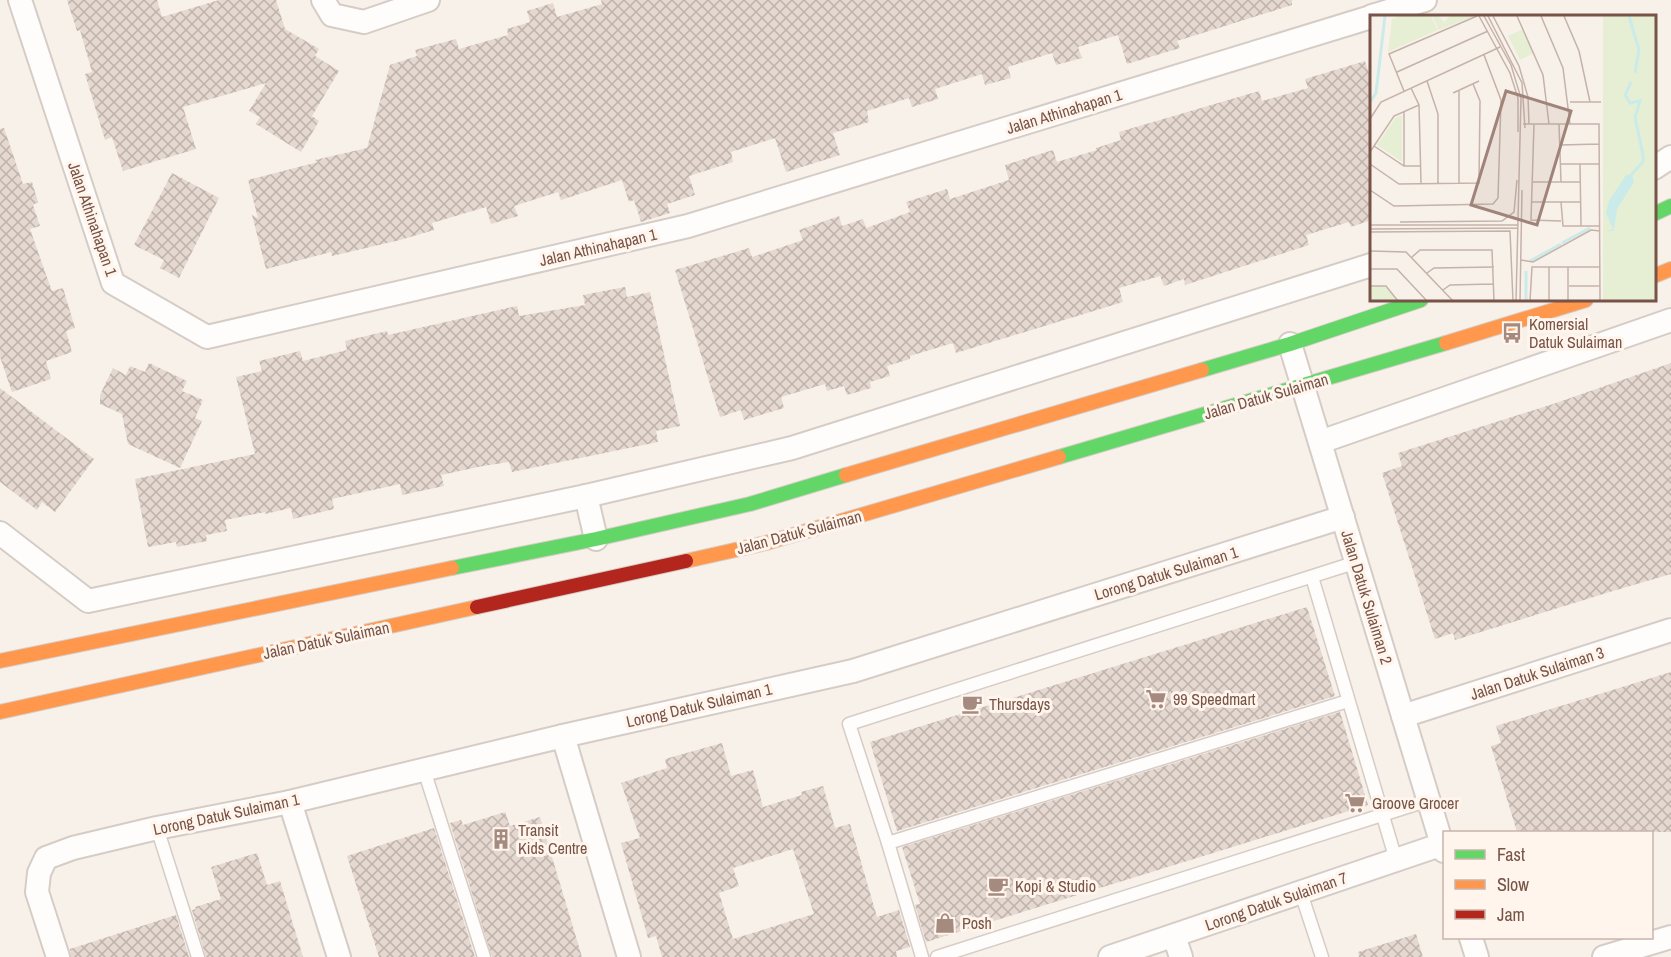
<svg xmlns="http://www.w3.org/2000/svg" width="1671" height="957" viewBox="0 0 1671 957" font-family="'Archivo Narrow',sans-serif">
  <defs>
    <pattern id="building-cross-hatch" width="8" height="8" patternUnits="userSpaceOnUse" patternTransform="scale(1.5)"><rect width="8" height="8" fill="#e5d8d1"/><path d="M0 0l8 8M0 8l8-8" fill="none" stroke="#beb2ab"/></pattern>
  </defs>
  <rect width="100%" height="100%" fill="#f8f1ea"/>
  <g fill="url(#building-cross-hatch)" fill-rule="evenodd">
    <polygon points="67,0 157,0 162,17 219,0 276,0 285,29 319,49 315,56 339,71 312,116 319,121 301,152 256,124 260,117 249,111 266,83 183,107 196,149 123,171 112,137 105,140 85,74 92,72 80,30 77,31"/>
    <polygon points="601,0 1292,0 1292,5 1177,41 1180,48 1127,64 1118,35 1078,47 1082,58 1056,65 1052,53 1008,67 1011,78 985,85 982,74 935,89 938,99 912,107 909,98 867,111 869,122 833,133 840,155 786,172 775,138 731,152 733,162 689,176 695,195 667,204 670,213 641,222 634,200 629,202 622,180 561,200 558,192 514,206 518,216 491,224 486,207 432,223 434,230 400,240 332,256 331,252 266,269 252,215 258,218 248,180 318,162 315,160 367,148 390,65 417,56 415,50 456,39 459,49 508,35 507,29 530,22 527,11 553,3 557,17 602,4"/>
    <polygon points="1365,61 1371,79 1371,220 1351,227 1349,222 1306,235 1309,245 1185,285 1184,279 1164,286 1160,276 1119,288 1123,302 956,353 953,343 910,356 910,359 887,366 890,376 870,382 871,388 847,395 844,386 827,391 825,384 781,397 784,408 744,420 741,410 720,417 675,270 749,248 752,257 803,240 799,230 839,216 842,226 863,219 866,228 910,212 906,202 947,189 950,199 1009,180 1005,165 1053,150 1057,162 1097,150 1096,148 1121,140 1119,132 1259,91 1262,101 1308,88 1305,79"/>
    <polygon points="4,128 23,184 32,182 38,202 33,205 40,226 30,229 45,272 52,291 63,288 75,328 66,331 72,352 46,361 51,379 12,392 0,357 0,129"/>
    <polygon points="172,173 219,198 179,278 160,268 164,260 134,245"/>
    <polygon points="625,287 627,297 650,292 680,426 656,431 658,442 512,472 509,462 483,466 441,475 444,486 402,495 400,484 332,499 334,509 293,519 291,508 265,514 265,512 225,520 227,531 206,535 207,541 177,547 176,542 148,547 135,479 255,454 236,377 262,371 259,361 300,351 303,361 347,350 345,341 387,331 388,335 517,306 519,316 585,305 583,295"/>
    <polygon points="149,363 187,381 182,391 203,400 195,418 202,421 180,468 128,444 122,414 100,404 100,395 113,368 126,375 130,366 145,372"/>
    <polygon points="1671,363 1671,574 1613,591 1455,640 1453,633 1435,639 1382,473 1402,466 1398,453 1553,404"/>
    <polygon points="0,388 94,459 55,512 42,502 37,510 0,482"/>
    <polygon points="1307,607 1335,696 897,831 870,742"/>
    <polygon points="1671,672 1671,832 1517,832 1491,746 1501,743 1496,726"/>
    <polygon points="1340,712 1368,805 926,942 915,905 920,904 902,847"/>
    <path d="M722 743 731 776 753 770 763 807 802 795 801 792 823 786 835 828 850 824 877 917 899 910 910 947 896 951 897 957H662L656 936 648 938 621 843 640 838 621 783 667 768 665 759ZM793 849 814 914 733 939 719 893 739 886 733 868Z"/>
    <polygon points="505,812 510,826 540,817 582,957 492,957 450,823 461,820 463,825"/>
    <polygon points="434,828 475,957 379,957 347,856"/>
    <polygon points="257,853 267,885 280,881 303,957 206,957 192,910 196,909 195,907 221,899 211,867"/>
    <polygon points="176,915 189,957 71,957 70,949"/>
    <polygon points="1416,934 1423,957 1359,957 1358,952"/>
  </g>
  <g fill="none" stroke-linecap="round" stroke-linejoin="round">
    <g stroke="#d6ccc6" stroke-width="15">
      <g id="lane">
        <polyline points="1312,577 1396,860"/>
        <polyline points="424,770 484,957"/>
        <polyline points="157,828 198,957"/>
        <polyline points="888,843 1348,701"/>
        <polyline points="1301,893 1322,957"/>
        <polyline points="922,957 888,843 849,724 1357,562"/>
        <polyline points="937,957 1429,800"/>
      </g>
    </g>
    <g stroke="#d6ccc6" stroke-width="26">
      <g id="street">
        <polyline points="20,0 113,283 207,337 688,226 1371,17"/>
        <polyline points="323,0 332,15 364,22 428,0"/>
        <polyline points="1372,16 1425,0"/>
        <polyline points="1654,168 1671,157"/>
        <polyline points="1290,344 1444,851"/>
        <polyline points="1320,442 1671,320"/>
        <polyline points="586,496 596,539"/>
        <polyline points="0,533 88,601 586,496 792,448 1371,265"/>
        <polyline points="1403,716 1671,630"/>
        <polyline points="563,736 629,957"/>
        <polyline points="290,802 339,957"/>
        <polyline points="1174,936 1181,957"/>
        <polyline points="1471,938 1477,957"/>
        <polyline points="58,957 37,892 39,873 46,858 73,848 157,828 290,802 563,736 853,671 1343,517"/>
        <polyline points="1110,957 1443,844"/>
        <polyline points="1604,957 1671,937"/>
      </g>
    </g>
    <g stroke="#d7ccc6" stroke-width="16">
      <g id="fast">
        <polyline points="1654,214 1671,206"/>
        <polyline points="1202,370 1290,344 1421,300"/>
        <polyline points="1059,457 1446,343"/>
        <polyline points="452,568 596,539 750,504 846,475"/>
      </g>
    </g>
    <g stroke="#d7ccc6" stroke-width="16">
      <g id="slow">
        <polyline points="1654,276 1671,269"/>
        <polyline points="1446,343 1586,300"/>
        <polyline points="846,475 1202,370"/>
        <polyline points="686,561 766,543 1059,457"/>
        <polyline points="0,661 452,568"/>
        <polyline points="0,712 477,607"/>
      </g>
    </g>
    <g stroke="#d7ccc6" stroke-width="16">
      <polyline id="jam" points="477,607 686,561"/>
    </g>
    <use href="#lane" stroke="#fefdfc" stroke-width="12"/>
    <use href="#street" stroke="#fefdfc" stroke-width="22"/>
    <use href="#fast" stroke="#63d668" stroke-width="14"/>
    <use href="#slow" stroke="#ff974d" stroke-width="14"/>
    <use href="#jam" stroke="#b3261e" stroke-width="14"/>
  </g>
  <defs>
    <g id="bus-bare" transform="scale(1.62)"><path d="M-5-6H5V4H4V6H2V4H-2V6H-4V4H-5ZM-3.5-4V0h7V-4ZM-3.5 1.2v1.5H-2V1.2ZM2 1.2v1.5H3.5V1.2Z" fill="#a58a80" stroke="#fff5ec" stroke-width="2.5" paint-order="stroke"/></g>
    <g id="supermarket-bare" transform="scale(1.62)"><path d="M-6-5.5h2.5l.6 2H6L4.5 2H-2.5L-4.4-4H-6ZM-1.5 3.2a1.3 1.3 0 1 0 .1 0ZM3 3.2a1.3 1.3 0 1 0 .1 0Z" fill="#a58a80" stroke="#fff5ec" stroke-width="2.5" paint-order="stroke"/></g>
    <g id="cafe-bare" transform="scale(1.62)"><path d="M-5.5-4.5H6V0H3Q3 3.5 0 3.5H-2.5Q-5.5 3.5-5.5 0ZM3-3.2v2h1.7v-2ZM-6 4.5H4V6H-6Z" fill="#a58a80" stroke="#fff5ec" stroke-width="2.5" paint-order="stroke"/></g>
    <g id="building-bare" transform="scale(1.62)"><path d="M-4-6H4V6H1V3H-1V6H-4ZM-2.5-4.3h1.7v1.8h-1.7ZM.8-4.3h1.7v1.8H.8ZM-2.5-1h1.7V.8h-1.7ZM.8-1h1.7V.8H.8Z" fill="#a58a80" stroke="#fff5ec" stroke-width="2.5" paint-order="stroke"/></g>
    <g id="shop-bare" transform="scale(1.62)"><path d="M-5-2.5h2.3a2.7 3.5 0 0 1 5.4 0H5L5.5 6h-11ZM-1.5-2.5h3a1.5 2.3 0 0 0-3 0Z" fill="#a58a80" stroke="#fff5ec" stroke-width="2.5" paint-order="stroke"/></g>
  </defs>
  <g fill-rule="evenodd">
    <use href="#bus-bare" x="1512" y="333"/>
    <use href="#supermarket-bare" x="1156" y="699"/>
    <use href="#cafe-bare" x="972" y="704"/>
    <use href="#supermarket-bare" x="1355" y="803"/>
    <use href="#building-bare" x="501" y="839"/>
    <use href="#cafe-bare" x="998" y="886"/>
    <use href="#shop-bare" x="945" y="923"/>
  </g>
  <g text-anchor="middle" stroke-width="6" stroke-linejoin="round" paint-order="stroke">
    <g font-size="16" fill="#785347" stroke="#fff5ec">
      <text transform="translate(1064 111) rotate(-17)" y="6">Jalan Athinahapan 1</text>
      <text transform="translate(93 219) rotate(71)" y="6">Jalan Athinahapan 1</text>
      <text transform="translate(598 247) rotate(-13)" y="6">Jalan Athinahapan 1</text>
      <text transform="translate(1266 396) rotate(-16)" y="6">Jalan Datuk Sulaiman</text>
      <text transform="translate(799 532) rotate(-15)" y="6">Jalan Datuk Sulaiman</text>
      <text transform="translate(1166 573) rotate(-17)" y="6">Lorong Datuk Sulaiman 1</text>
      <text transform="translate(1367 597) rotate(73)" y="6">Jalan Datuk Sulaiman 2</text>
      <text transform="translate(326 640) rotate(-12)" y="6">Jalan Datuk Sulaiman</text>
      <text transform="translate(1537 673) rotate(-18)" y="6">Jalan Datuk Sulaiman 3</text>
      <text transform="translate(699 705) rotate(-13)" y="6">Lorong Datuk Sulaiman 1</text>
      <text transform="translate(226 814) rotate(-12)" y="6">Lorong Datuk Sulaiman 1</text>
      <text transform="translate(1276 901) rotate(-19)" y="6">Lorong Datuk Sulaiman 7</text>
    </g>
    <g font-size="16" fill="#785347" stroke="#fff5ec" text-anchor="start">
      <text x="1529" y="330">Komersial<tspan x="1529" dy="18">Datuk Sulaiman</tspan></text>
      <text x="1173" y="705">99 Speedmart</text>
      <text x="989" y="710">Thursdays</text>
      <text x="1372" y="809">Groove Grocer</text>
      <text x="518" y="836">Transit<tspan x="518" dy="18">Kids Centre</tspan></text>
      <text x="1015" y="892">Kopi &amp; Studio</text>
      <text x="962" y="929">Posh</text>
    </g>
  </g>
  <g transform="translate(1370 15)">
    <rect width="286" height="286" fill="#f8f1ea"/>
    <path d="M29 1H61L68 15 18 37 22 4ZM233 1H286V286H233ZM153 14 164 38 150 45 138 21ZM32 100V147L7 130 25 103ZM0 271H15L28 286H0Z" fill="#e6efd3"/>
    <path d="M62 1H69L74 7 80 1H104L69 15ZM233 1H286V269L267 266 245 237 255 230 247 221 251 217V197L265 178 277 147 274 121 277 87 263 56 251 68 249 78 233 87Z" fill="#e6efd3"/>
    <path d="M262 159 264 167 247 194 244 215 243 216H236L243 214 236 198 239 186 256 160Z" fill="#caebe9"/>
    <path fill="none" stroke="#caebe9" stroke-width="3" d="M259 1 269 35 265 58M261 67 255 80 260 88 270 86 265 102 273 140V147L261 160M0 87 6 78 15 1M192 228 220 213M160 246 191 229M156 256V286"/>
    <path fill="none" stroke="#c5b2a9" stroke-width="1.5" d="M109 1 140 58 148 83V117M114 1 141 50 151 83 146 286M118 1 152 68 155 113M123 1 149 51 158 82 159 109M147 1 173 60 179 109M171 1 193 53 200 109M194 1 209 36 220 87M27 57 118 16M57 66 68 99V169M41 73 49 90 51 168M34 76 19 39 107 1M83 78 109 66M200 87H231M0 104 11 87 130 32M153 109H229L230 286M164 109 161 205 191 206M189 109 191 167M190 130 229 129M4 131 34 151H50M0 137 24 101 49 90M0 149 29 169 109 168 110 86 103 69M190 149H229M210 149 211 211M34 151V97M163 167H210M89 169V76M0 175 24 191 123 189 128 183 131 85 114 40M162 187H211M191 187 193 211H230M30 207 132 206 144 197 147 165M0 210H148M0 214 148 213M0 217 140 216 143 286M0 236 36 237 83 286M42 242 50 235H122L124 286M151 245 163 247 221 215 230 216M179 252V286M0 254H27L57 286M57 258 64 253 124 252M0 271H16L28 286M199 271H230M73 275 80 270 123 269M150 286 152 175M160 286 162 252H230M198 286V252"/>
    <path fill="#a0847a" fill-opacity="0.15" stroke="#a0847a" stroke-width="3" d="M136 76 201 96 167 210 101 190Z"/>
    <rect width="286" height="286" fill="none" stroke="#785347" stroke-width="3"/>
  </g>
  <rect x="1443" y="831" width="210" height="108" fill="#fff5ec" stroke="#c9b4aa" stroke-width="1.5"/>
  <rect x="1455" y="850" width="30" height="9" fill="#63d668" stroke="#c9b4aa" stroke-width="1.5"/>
  <text x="1497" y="861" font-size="18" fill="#785347">Fast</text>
  <rect x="1455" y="880" width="30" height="9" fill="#ff974d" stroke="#c9b4aa" stroke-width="1.5"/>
  <text x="1497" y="891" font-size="18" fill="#785347">Slow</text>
  <rect x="1455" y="910" width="30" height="9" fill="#b3261e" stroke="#c9b4aa" stroke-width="1.5"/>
  <text x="1497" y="921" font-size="18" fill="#785347">Jam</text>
</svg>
